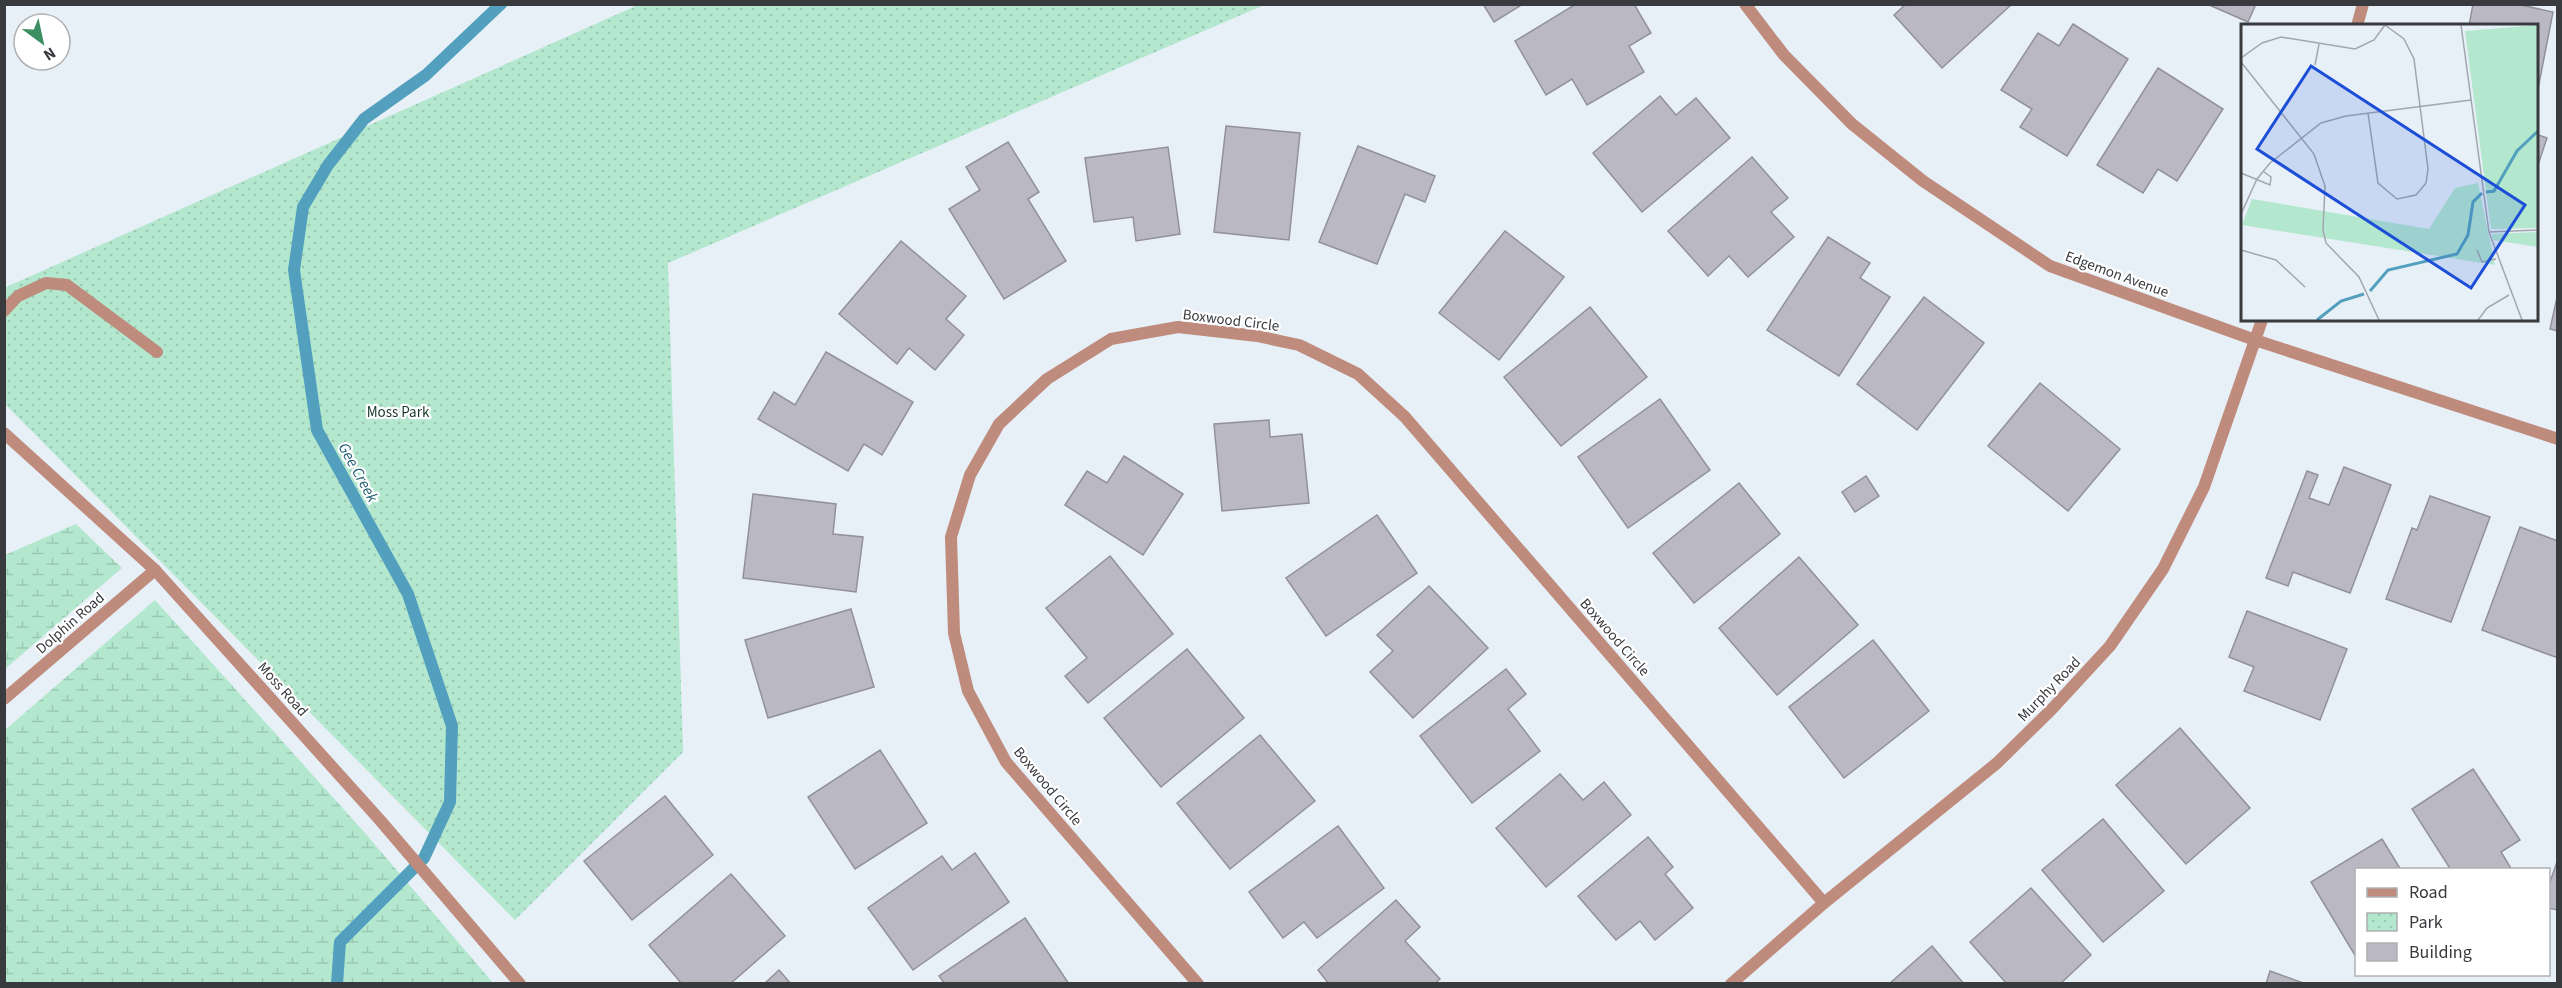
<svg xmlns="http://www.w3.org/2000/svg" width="2562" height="988" viewBox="0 0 2562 988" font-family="'Source Sans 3',sans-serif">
  <defs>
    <pattern id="wetland-marsh" width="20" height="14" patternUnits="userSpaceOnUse" patternTransform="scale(1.5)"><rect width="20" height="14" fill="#b3e8cf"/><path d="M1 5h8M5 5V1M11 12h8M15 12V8" fill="none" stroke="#9bc8b3"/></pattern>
    <pattern id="park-dots" width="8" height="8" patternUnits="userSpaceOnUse" patternTransform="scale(1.5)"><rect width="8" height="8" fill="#b3e8cf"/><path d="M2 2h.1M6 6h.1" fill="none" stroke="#9bc8b3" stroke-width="1.8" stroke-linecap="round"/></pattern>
  </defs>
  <rect width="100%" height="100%" fill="#e7eff7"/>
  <g fill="url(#wetland-marsh)">
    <polygon points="76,524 122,568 5,669 5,555"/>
    <polygon points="155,600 365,833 493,983 5,983 5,730"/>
  </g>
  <polygon fill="url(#park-dots)" points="638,5 1264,5 668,263 683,752 515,920 5,404 4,288"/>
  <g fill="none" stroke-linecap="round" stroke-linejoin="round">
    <polyline stroke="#52a0bd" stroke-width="12" points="337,984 340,942 424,858 450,802 452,726 408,594 317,430 294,270 303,207 328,165 364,119 426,75 501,4"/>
  </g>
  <g fill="#bab9c3" stroke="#92919a" stroke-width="1.5">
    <polygon points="1483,4 1523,4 1494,22"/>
    <polygon points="1576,4 1634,4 1651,33 1629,46 1644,72 1587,105 1572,79 1546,95 1515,41"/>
    <polygon points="1906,4 2012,4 1942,68 1894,15"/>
    <polygon points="2207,4 2256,4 2248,22"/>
    <polygon points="2473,4 2516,4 2553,12 2536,99 2536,26 2469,26"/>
    <polygon points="2073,24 2128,59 2067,156 2020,127 2032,109 2001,90 2038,33 2059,46"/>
    <polygon points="2158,68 2223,109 2177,181 2158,169 2143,193 2097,165"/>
    <polygon points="1660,96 1676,115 1696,98 1730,138 1642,212 1593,153"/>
    <polygon points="1226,126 1300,133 1289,240 1214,232"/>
    <polygon points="2536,134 2547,138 2536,171"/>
    <polygon points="1008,142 1039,192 1028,199 1066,261 1004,299 949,209 980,190 966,167"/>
    <polygon points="1358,146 1435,176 1425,202 1405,194 1377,264 1319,242"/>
    <polygon points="1168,147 1180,234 1136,241 1133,217 1094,222 1085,158"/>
    <polygon points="1752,157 1788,198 1771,212 1794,237 1748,277 1729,256 1708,276 1668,231"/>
    <polygon points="1505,231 1564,277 1499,360 1439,313"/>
    <polygon points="1828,237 1870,263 1860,278 1890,297 1839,376 1767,330"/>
    <polygon points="901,241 966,296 946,319 964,335 935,370 909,348 897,364 839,314"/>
    <polygon points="2558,293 2558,331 2550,329"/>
    <polygon points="1924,297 1984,343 1917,430 1857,384"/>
    <polygon points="1590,307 1647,377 1561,446 1504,377"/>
    <polygon points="826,352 913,402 882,455 864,444 848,471 758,419 774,392 795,405"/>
    <polygon points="2040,383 2120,449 2068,511 1988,446"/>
    <polygon points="1660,399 1710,470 1628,528 1578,457"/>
    <polygon points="1269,420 1270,437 1302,434 1309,503 1222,511 1214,424"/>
    <polygon points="1124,456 1183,494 1143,555 1065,505 1087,471 1107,483"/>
    <polygon points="2344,467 2391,485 2350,593 2293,572 2288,586 2266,578 2307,471 2318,475 2309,498 2329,505"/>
    <polygon points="1866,476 1879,496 1855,512 1842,492"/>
    <polygon points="1739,483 1780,534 1694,603 1653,553"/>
    <polygon points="753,494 836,504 833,534 863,537 856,592 743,578"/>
    <polygon points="2430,496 2490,517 2451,622 2386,599 2412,528 2417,530"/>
    <polygon points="1377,515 1417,573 1326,636 1286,578"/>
    <polygon points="2520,527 2558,541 2558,658 2482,630"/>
    <polygon points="1110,556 1173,634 1088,703 1065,676 1087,658 1046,608"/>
    <polygon points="1799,557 1858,625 1777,695 1719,628"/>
    <polygon points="1429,586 1488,648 1413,718 1370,672 1393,651 1377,635"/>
    <polygon points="851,609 874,687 768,718 745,640"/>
    <polygon points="2247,611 2347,649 2320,720 2244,691 2254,667 2229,657"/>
    <polygon points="1873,640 1929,711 1844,778 1789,707"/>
    <polygon points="1187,649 1244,718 1161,787 1104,718"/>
    <polygon points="1506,669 1526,694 1508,709 1540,751 1472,803 1420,736"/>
    <polygon points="2180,728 2250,808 2186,864 2116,785"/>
    <polygon points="1260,735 1315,801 1230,869 1177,803"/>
    <polygon points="880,750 927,823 855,869 808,797"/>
    <polygon points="2473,769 2520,840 2501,852 2512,870 2451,870 2412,809"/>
    <polygon points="1560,774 1583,800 1604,782 1631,815 1546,887 1496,828"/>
    <polygon points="665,796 713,855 632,920 584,861"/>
    <polygon points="2103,819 2164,891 2103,942 2042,870"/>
    <polygon points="1338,826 1384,888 1317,938 1304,922 1283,938 1249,892"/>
    <polygon points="1648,837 1673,867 1665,874 1693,908 1655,940 1640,921 1616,940 1578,896"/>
    <polygon points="2382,839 2401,870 2356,870 2356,957 2311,882"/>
    <polygon points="975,853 1009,902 913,970 868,908 942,856 952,870"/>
    <polygon points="2558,859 2558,910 2548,908 2548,888"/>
    <polygon points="731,874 785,936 730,984 682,984 649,945"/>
    <polygon points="2031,888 2091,955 2060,984 2007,984 1970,942"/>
    <polygon points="1396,900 1420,927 1405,941 1440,979 1434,984 1329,984 1318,970"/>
    <polygon points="1025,918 1069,984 945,984 939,976"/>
    <polygon points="1932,946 1964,984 1889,984"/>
    <polygon points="779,970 791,984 764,984"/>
    <polygon points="2270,971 2306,984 2266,984"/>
  </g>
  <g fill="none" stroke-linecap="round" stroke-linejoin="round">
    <polyline stroke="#be8b7c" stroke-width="12" points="4,311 18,296 46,283 67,285 157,352"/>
    <g stroke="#be8b7c" stroke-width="12">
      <polyline points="4,699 155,570"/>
      <polyline points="1198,984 1006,762 968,691 954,633 951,537 970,475 999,424 1047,379 1111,339 1178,327 1257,336 1299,345 1358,374 1405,417 1824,903"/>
    </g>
    <g stroke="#be8b7c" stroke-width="12">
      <polyline points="1745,4 1784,55 1852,124 1923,181 2050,266 2255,340 2558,439"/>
      <polyline points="2357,26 2363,4"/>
      <polyline points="4,433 155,570 379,819 520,984"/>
      <polyline points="1731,984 1824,903 1997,763 2051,710 2110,646 2163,569 2204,487 2262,320"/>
    </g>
  </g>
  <g text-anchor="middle" stroke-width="4.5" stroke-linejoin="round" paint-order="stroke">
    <g font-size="15" fill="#383a3e" stroke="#fff">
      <text transform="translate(2117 274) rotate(20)" y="5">Edgemon Avenue</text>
      <text transform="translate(1231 320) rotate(7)" y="5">Boxwood Circle</text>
      <text transform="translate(70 623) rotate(-41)" y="5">Dolphin Road</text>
      <text transform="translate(1615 637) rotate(49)" y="5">Boxwood Circle</text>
      <text transform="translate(283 689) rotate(48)" y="5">Moss Road</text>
      <text transform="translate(2049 689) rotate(-46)" y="5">Murphy Road</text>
      <text transform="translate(1048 786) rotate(50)" y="5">Boxwood Circle</text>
    </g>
    <g font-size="15" fill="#17382a" stroke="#fff">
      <text x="398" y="417">Moss Park</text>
    </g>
    <g font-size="16" font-style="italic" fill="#225f74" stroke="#fff">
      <text transform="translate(359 472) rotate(61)" y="6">Gee Creek</text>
    </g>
  </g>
  <g transform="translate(2241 24)">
    <rect width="297" height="297" fill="#e7eff7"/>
    <path d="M297 1V204L250 205 224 7ZM297 208V223L252 216 251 210Z" fill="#b3e8cf"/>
    <path d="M237 159 254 241 1 201 11 175 188 205 214 164Z" fill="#b3e8cf"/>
    <path fill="none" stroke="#52a0bd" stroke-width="3" d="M245 168 253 167 276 127 297 107M129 267 147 246 216 230 227 211 232 178 241 169M76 296 100 277 123 270"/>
    <path fill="none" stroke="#a1a7ad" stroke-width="1.5" d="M220 1 248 208 281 296M0 34 21 19 40 13 114 25 133 16 144 1M0 38 73 130 84 162 82 206 85 219 118 253 138 296M74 41 78 20M127 89 137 159 156 175 175 171 185 159 187 145 173 35 163 15 144 1M0 149 29 161 30 153 22 147M0 190 16 155 29 139 80 99 105 92 230 76M248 208 297 206M0 226 35 236 64 263M236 226 241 238 255 235M237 296 246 284 268 271"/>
    <path fill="#1d4ed8" fill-opacity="0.15" stroke="#1d4ed8" stroke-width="3" d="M70 42 284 181 230 264 16 125Z"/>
    <rect width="297" height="297" fill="none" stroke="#383a3e" stroke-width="3"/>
  </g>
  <rect width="2562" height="988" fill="none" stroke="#383a3e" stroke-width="12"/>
  <rect x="2355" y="868" width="195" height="108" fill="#ffffff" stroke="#afb0b2" stroke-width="1.5"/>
  <rect x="2367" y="888" width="30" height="9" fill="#be8b7c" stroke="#afb0b2" stroke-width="1.5"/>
  <text x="2409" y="898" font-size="18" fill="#383a3e">Road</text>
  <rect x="2367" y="913" width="30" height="18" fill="url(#park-dots)" stroke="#afb0b2" stroke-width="1.5"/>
  <text x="2409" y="928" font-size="18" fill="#383a3e">Park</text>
  <rect x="2367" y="943" width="30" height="18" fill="#bab9c3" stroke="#afb0b2" stroke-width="1.5"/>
  <text x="2409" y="958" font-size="18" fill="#383a3e">Building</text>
  <g transform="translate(42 42) rotate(147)"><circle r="28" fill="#ffffff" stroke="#afb0b2" stroke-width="1.5"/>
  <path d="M0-4.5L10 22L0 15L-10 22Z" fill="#3b8f62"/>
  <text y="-9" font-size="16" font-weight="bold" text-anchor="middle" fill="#383a3e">N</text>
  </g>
</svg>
